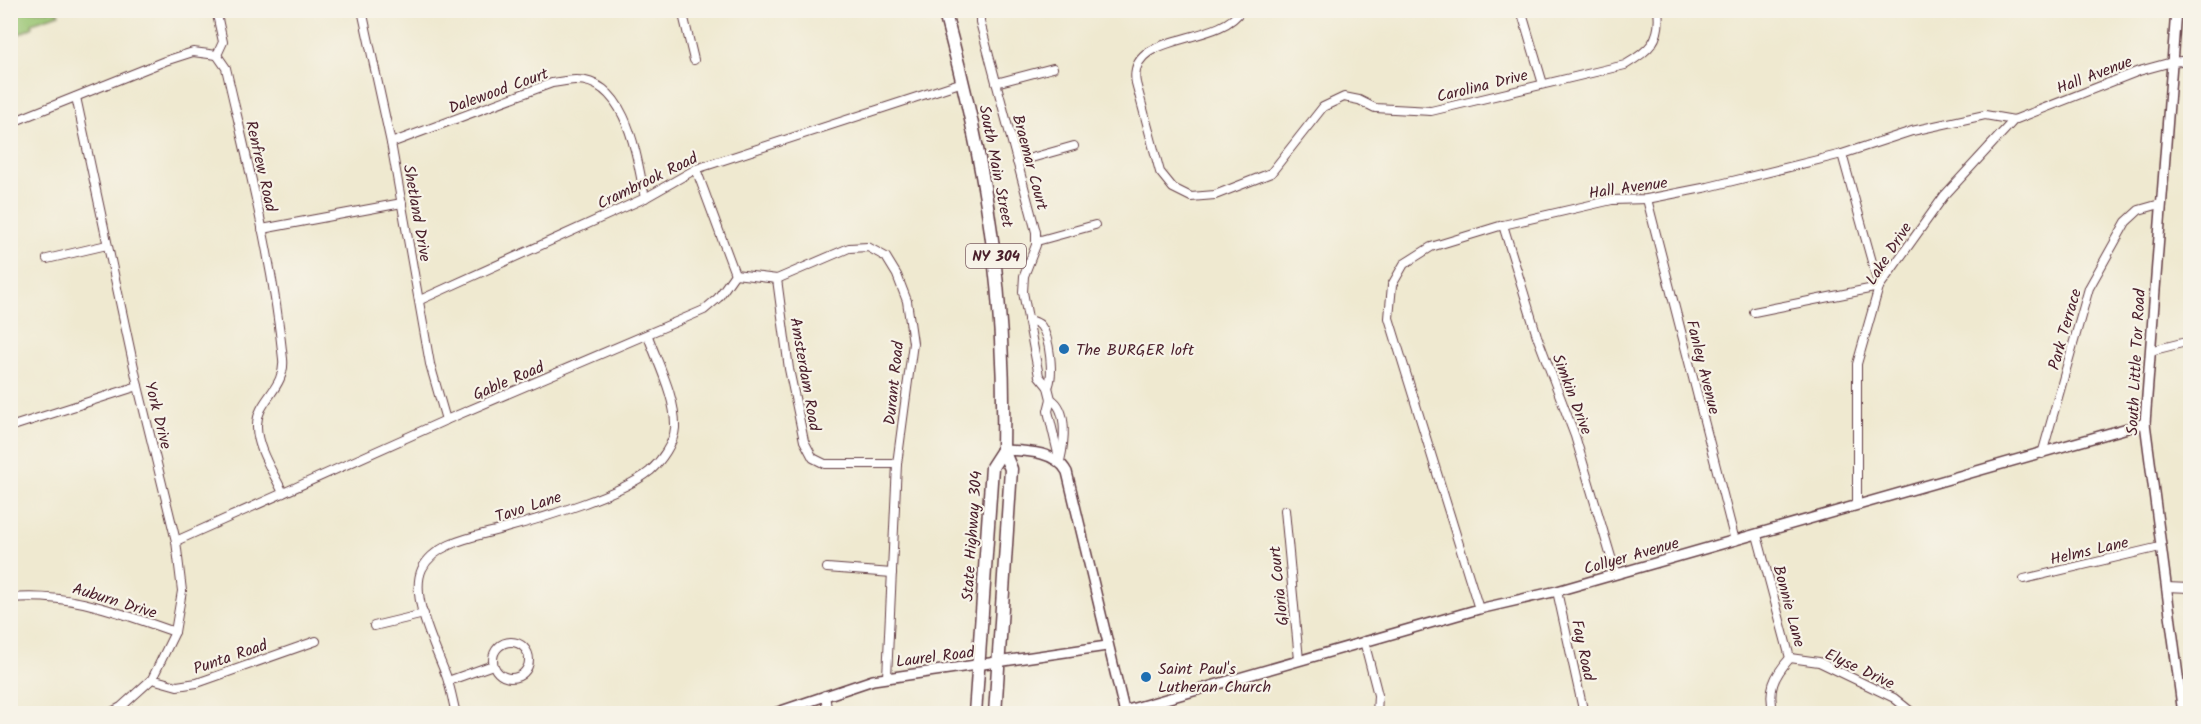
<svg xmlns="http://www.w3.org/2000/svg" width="2201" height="724" viewBox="0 0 2201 724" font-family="Kalam,sans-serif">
  <rect width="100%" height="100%" fill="#f7f3e8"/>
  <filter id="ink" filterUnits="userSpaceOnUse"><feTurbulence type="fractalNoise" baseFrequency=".0167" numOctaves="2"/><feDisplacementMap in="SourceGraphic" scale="12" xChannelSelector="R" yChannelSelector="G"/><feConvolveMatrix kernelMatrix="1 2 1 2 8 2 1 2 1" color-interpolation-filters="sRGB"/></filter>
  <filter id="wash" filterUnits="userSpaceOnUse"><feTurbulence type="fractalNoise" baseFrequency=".008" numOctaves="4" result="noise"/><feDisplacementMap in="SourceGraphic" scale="24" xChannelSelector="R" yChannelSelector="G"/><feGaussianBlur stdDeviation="1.35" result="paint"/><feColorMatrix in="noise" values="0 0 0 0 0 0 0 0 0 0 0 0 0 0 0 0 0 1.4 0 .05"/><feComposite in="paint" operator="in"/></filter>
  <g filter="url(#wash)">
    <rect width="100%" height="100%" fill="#efe9d0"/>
    <polygon fill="#98c471" stroke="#71724e" stroke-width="1.5" points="10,11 58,11 59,14 32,23 33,27 11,38"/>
  </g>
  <g filter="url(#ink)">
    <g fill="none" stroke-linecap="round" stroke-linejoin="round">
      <g stroke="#633d44" stroke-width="10">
        <g id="minor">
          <polyline points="216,10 223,42 217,55"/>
          <polyline points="362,10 391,143 430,364 446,420"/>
          <polyline points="682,10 694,60"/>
          <polyline points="980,10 980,22 1036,232 1036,245 1024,276 1023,292 1039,376 1048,387 1051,399 1048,411 1060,462"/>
          <path d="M1241 10C1220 46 1126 31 1136 83L1160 172 1173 188 1191 197 1215 195 1271 173 1323 107 1344 97 1359 100 1375 108 1431 111 1625 65C1649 51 1662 40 1658 10"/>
          <polyline points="1521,10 1543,84"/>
          <path d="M217 55 226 68C248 164 273 261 283 359 286 388 257 400 257 425 256 448 274 473 283 493"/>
          <polyline points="996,83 1053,68"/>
          <polyline points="76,97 138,386 176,541 182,591 175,632 152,679 121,707 108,714"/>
          <polyline points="10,123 165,61 193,52 217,55"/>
          <path d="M391 143 552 83C560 82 568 80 575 80 628 79 637 160 645 198"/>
          <polyline points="1017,162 1074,146"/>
          <polyline points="696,169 735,274"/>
          <polyline points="1647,199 1735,541"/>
          <polyline points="1503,225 1537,336 1575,436 1616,574"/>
          <polyline points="262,229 402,203"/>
          <polyline points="1037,241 1095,225"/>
          <polyline points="47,259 107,245"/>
          <polyline points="735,274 777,279 849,248 868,247 886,257 897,275 907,301 913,343 897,464 887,677"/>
          <polyline points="777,279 789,369 804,441 813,458 825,464 897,464"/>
          <polyline points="420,300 645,198 696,169 963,82"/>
          <polyline points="1754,312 1879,287 1842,154"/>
          <path d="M1028 320C1033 321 1038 322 1041 326 1050 338 1054 375 1048 387"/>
          <polyline points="2150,351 2190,341"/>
          <path d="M1051 399C1069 410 1064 444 1060 461"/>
          <polyline points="10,427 138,386"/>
          <polyline points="2042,454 2089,288 2126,222 2139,210 2160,204"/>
          <polyline points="1857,505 1857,364 1879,287 1944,196 2014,120"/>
          <polyline points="1285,510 1299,660"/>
          <polyline points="1757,535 1790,658"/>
          <polyline points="176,541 446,420 704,310 718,298 735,274"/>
          <polyline points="827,568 892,573"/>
          <polyline points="2024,579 2160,547"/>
          <polyline points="2166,587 2190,588"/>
          <polyline points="1557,591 1584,714"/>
          <path d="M10 598C74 593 116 612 175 632"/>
          <polyline points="1479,609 1389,318 1392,285 1404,264 1431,247 1503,225 1612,200 1647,199 1708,187 1842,154 1912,131 1985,115 2014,120 2139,71 2172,62 2190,60"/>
          <polyline points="374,626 424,614"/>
          <polyline points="1364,641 1378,695 1377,714"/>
          <circle cx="511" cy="660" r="18"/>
          <polyline points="1790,658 1819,662 1894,698 1914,714"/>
          <polyline points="152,679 177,686 197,683 316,641"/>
          <polyline points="448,681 493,665"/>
          <polyline points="825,695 828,714"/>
          <path d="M456 714C453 702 451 690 447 678 437 650 409 597 422 569 435 541 480 536 506 528 543 518 622 494 650 471 661 461 674 443 675 428 676 398 658 364 648 336"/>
          <path d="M1774 714C1767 690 1774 676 1790 658"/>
        </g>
      </g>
      <g stroke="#633d44" stroke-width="12">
        <g id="tertiary">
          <polyline points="2176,10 2145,423 2183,714"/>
          <path d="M1003 450C1024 451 1055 450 1067 472L1125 714"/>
          <polyline points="1124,711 1479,609 1557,591 2145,423"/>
          <polyline points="772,714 873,680 1107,646"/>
        </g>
      </g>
      <g stroke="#633d44" stroke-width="15">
        <g id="primary">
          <path d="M944 10C986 163 1006 291 1003 450"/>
          <polyline points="975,714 992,467 1003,450"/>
          <polyline points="995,714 1011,469 1003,450"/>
        </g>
      </g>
      <use href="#minor" stroke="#fff" stroke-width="8"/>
      <use href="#tertiary" stroke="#fff" stroke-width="9"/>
      <use href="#primary" stroke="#fff" stroke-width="12"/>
    </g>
  </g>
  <g fill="#1f6fb2" stroke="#f7f3e8" stroke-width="2">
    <circle cx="1064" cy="349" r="6"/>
    <circle cx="1146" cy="677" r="6"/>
  </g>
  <g text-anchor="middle" stroke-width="4.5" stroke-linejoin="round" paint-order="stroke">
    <rect fill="#f7f3e8" stroke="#7e5f64" stroke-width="1.5" x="966" y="244" width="60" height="24" rx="4.5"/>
    <g font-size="15" font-weight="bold" fill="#4a1f2b">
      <text x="996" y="261">NY 304</text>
    </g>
    <g font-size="16" fill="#4a1f2b" stroke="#f7f3e8">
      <text transform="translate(2094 74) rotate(-21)" y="6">Hall Avenue</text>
      <text transform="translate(1482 85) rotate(-14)" y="6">Carolina Drive</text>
      <text transform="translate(498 90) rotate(-20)" y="6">Dalewood Court</text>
      <text transform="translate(1031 162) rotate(75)" y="6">Braemar Court</text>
      <text transform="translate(262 166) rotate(77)" y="6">Renfrew Road</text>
      <text transform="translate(997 166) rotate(79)" y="6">South Main Street</text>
      <text transform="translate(647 180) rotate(-26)" y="6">Crambrook Road</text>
      <text transform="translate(1628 187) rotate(-8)" y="6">Hall Avenue</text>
      <text transform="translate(418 213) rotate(80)" y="6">Shetland Drive</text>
      <text transform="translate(1888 253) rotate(-57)" y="6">Lake Drive</text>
      <text transform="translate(2064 329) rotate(-74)" y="6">Park Terrace</text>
      <text transform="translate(2135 362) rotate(-87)" y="6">South Little Tor Road</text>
      <text transform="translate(1704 367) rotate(76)" y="6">Fanley Avenue</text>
      <text transform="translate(806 374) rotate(80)" y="6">Amsterdam Road</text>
      <text transform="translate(508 380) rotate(-23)" y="6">Gable Road</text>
      <text transform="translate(893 383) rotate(-84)" y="6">Durant Road</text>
      <text transform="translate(1573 394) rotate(69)" y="6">Simkin Drive</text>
      <text transform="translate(159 415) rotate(76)" y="6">York Drive</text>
      <text transform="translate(528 506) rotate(-18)" y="6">Tavo Lane</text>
      <text transform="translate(971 536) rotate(-86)" y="6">State Highway 304</text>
      <text transform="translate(2089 550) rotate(-13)" y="6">Helms Lane</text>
      <text transform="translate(1631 555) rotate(-16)" y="6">Collyer Avenue</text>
      <text transform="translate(1278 586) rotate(-96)" y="6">Gloria Court</text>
      <text transform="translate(115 600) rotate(17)" y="6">Auburn Drive</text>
      <text transform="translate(1790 606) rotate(75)" y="6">Bonnie Lane</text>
      <text transform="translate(1584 650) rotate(78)" y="6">Fay Road</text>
      <text transform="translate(230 656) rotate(-19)" y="6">Punta Road</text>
      <text transform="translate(935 656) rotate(-7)" y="6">Laurel Road</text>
      <text transform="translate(1860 668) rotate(25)" y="6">Elyse Drive</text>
    </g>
    <g font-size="16" fill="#4a1f2b" stroke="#f7f3e8" text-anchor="start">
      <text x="1076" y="355">The BURGER loft</text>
      <text x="1158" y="674">Saint Paul's<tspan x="1158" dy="18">Lutheran Church</tspan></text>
    </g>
  </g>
  <rect width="2201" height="724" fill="none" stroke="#f7f3e8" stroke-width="36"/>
</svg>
